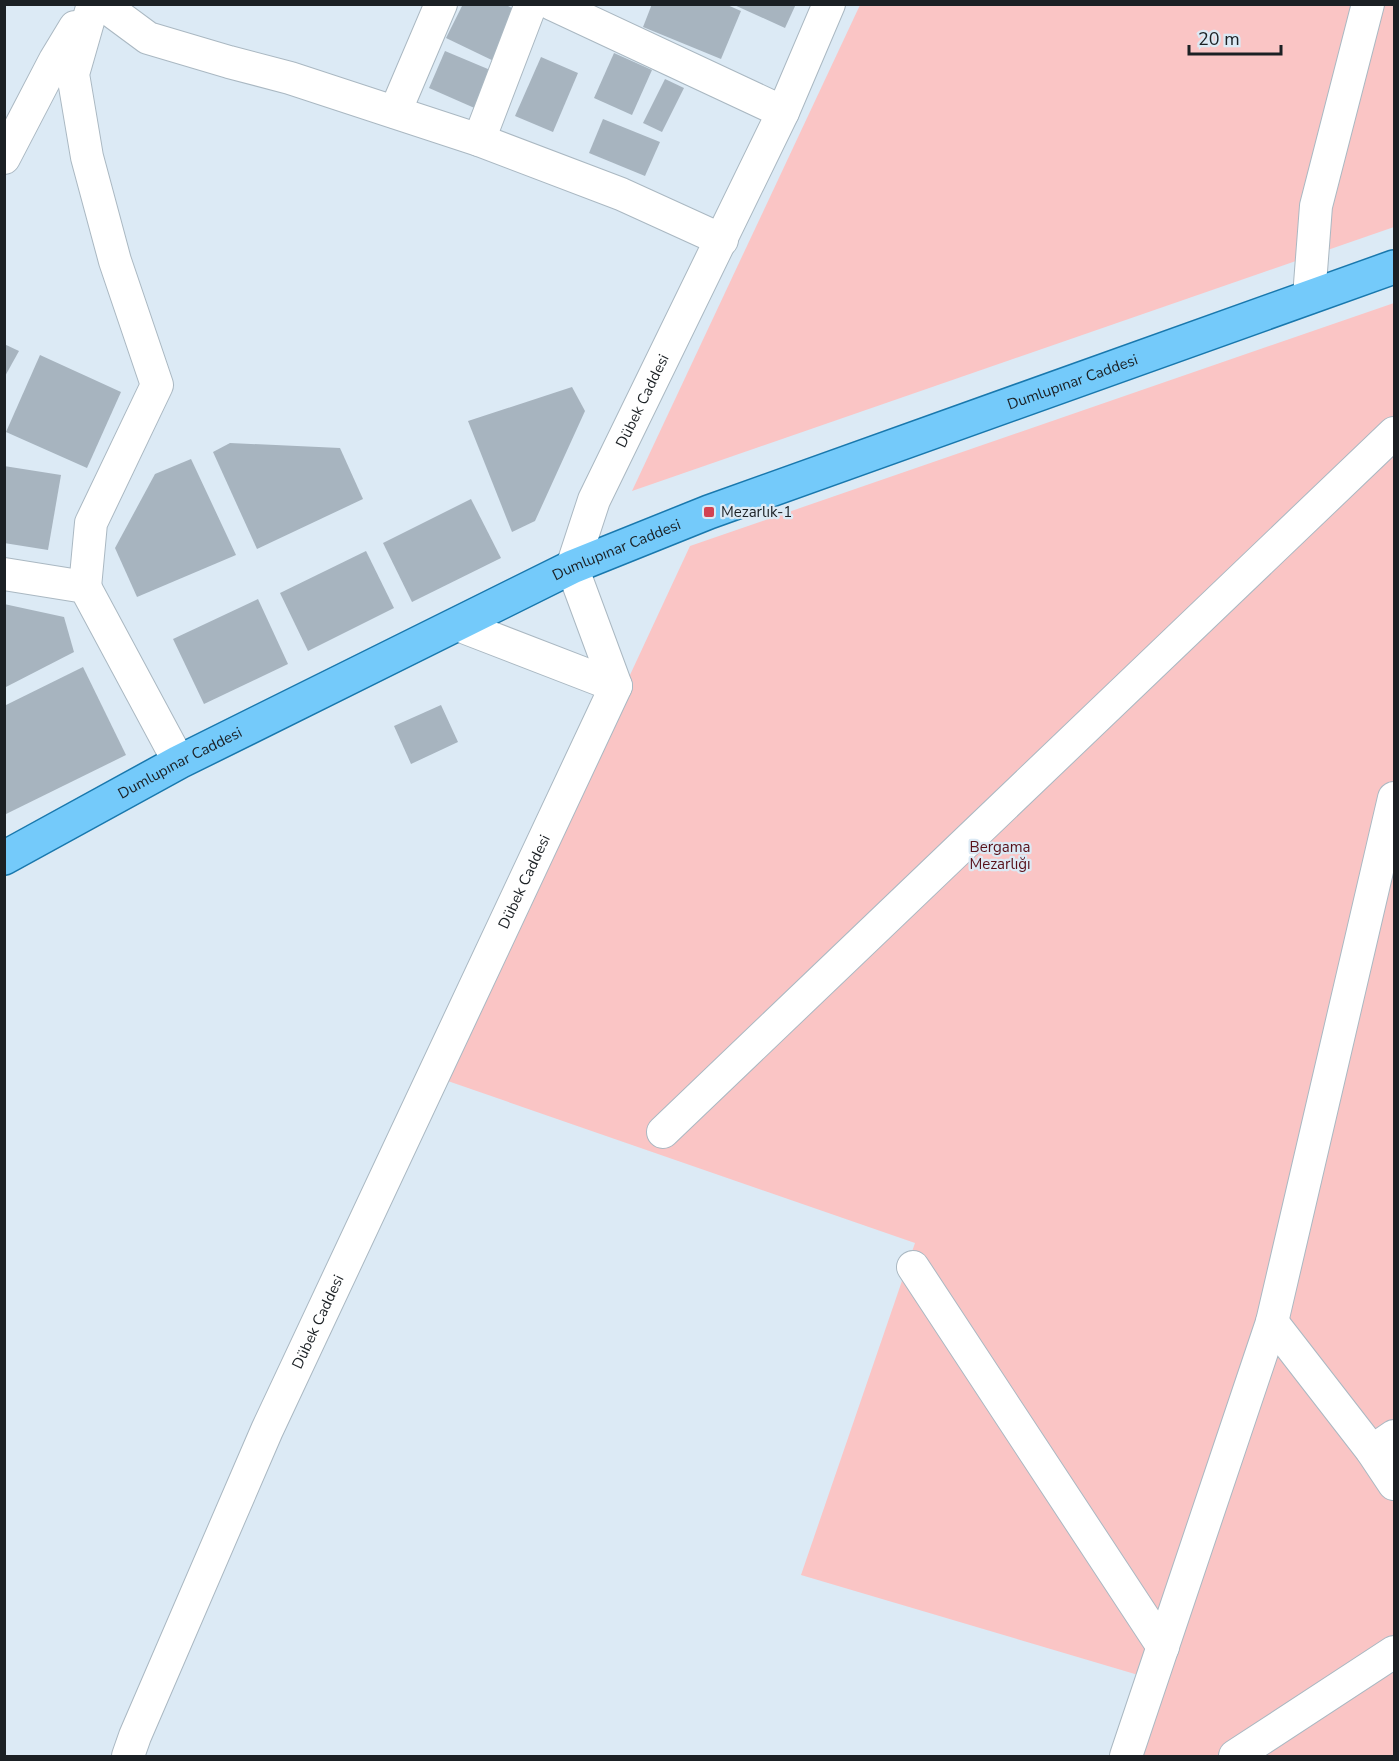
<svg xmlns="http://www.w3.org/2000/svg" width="1399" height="1761" font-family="'Nunito Sans',sans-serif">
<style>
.green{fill:#fac5c5}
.building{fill:#a7b4bf}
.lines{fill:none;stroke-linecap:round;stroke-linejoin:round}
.minor-casing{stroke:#aab8c2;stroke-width:34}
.major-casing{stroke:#1978ad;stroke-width:36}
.minor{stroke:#fff;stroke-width:32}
.major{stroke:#74cafa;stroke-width:33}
.poi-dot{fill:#d24252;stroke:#dceaf5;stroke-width:2}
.labels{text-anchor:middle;stroke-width:4.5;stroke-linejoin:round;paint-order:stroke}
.street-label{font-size:15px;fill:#1b2024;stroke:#dceaf5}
.poi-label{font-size:15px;fill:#1b2024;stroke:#dceaf5;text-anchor:start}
.park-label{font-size:15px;fill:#58111a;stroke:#dceaf5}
</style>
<rect width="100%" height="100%" fill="#dceaf5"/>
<!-- green -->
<g class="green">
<path d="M860 5H1394V227L632 491Z"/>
<path d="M1394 303V1756H1140L1145 1677 801 1575 915 1243 442 1079 690 546Z"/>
</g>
<!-- building -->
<g class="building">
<path d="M463 4H504L524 14 500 64 446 38Z"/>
<path d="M652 4H725L741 11 721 59 643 27Z"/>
<path d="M732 4H796L785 28Z"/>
<path d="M445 51 495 72 479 110 429 88Z"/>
<path d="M614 53 652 70 632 115 594 98Z"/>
<path d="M541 57 578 73 553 132 515 116Z"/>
<path d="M665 79 684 88 662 132 643 123Z"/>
<path d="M603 119 660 142 645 176 589 153Z"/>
<path d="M4 344 19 351 4 378Z"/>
<path d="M40 355 121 392 87 468 6 432Z"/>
<path d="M572 387 585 411 535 521 512 532 468 421Z"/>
<path d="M230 443 340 448 363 499 257 549 213 452Z"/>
<path d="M191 459 236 555 137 597 115 548 155 474Z"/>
<path d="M4 466 61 475 48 550 4 543Z"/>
<path d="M471 499 501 558 412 602 383 543Z"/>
<path d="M366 551 394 608 308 651 280 593Z"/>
<path d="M258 599 288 664 204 704 173 639Z"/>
<path d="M4 604 64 617 74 652 4 688Z"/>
<path d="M83 667 126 755 4 815V706Z"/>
<path d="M441 705 458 742 411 764 394 726Z"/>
</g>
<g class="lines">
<!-- minor casing -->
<g class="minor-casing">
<g id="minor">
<path d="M102 4 148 38 229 62 290 78 479 140 621 194 722 240"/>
<path d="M552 4 783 112"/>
<path d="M395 112 441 4"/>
<path d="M479 140 531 4"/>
<path d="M4 158 55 60 75 27"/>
<path d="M1309 297 1316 206 1368 4"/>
<path d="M4 574 85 587 179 762"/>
<path d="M85 587 91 523 157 385 115 261 87 157 73 74 93 4"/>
<path d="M458 625 616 686"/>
<path d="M663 1132 1394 433"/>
<path d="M913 1267 1163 1647"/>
<path d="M1272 1322 1372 1451 1394 1484"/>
<path d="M1372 1451 1394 1436"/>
<path id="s1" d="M128 1756 135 1736 267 1430 616 686 572 567 594 500 783 112 829 4"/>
<path d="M1126 1756 1272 1322 1394 798"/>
<path d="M1235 1756 1394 1652"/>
</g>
</g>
<!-- major casing -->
<g class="major-casing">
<g id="major">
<path id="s2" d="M4 858 179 762 572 567 709 512 1394 267"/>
</g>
</g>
<!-- minor -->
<use href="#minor" class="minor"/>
<!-- major -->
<use href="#major" class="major"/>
</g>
<!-- markers -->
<rect class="poi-dot" x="703" y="506" width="12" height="12" rx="3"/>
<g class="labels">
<!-- street labels -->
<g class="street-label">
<text dy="5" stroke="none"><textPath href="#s2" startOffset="1172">Dumlupınar Caddesi</textPath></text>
<text dy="5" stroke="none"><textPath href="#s1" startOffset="1484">Dübek Caddesi</textPath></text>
<text dy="5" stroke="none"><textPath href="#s2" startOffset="686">Dumlupınar Caddesi</textPath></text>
<text dy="5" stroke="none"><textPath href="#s2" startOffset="200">Dumlupınar Caddesi</textPath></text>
<text dy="5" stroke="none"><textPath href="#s1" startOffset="960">Dübek Caddesi</textPath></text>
<text dy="5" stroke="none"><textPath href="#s1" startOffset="474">Dübek Caddesi</textPath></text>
</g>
<!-- poi labels -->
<g class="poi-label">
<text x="721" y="517">Mezarlık-1</text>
</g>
<!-- park labels -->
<g class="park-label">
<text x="1000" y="852">Bergama<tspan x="1000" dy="17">Mezarlığı</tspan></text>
</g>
</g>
<!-- border -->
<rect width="1399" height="1761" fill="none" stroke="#1b2024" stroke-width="12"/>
<!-- scale -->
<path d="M1189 45v9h92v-9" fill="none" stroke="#1b2024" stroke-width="3"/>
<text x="1198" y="45" font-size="18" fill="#1b2024" stroke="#dceaf5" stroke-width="4.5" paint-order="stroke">20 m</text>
</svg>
